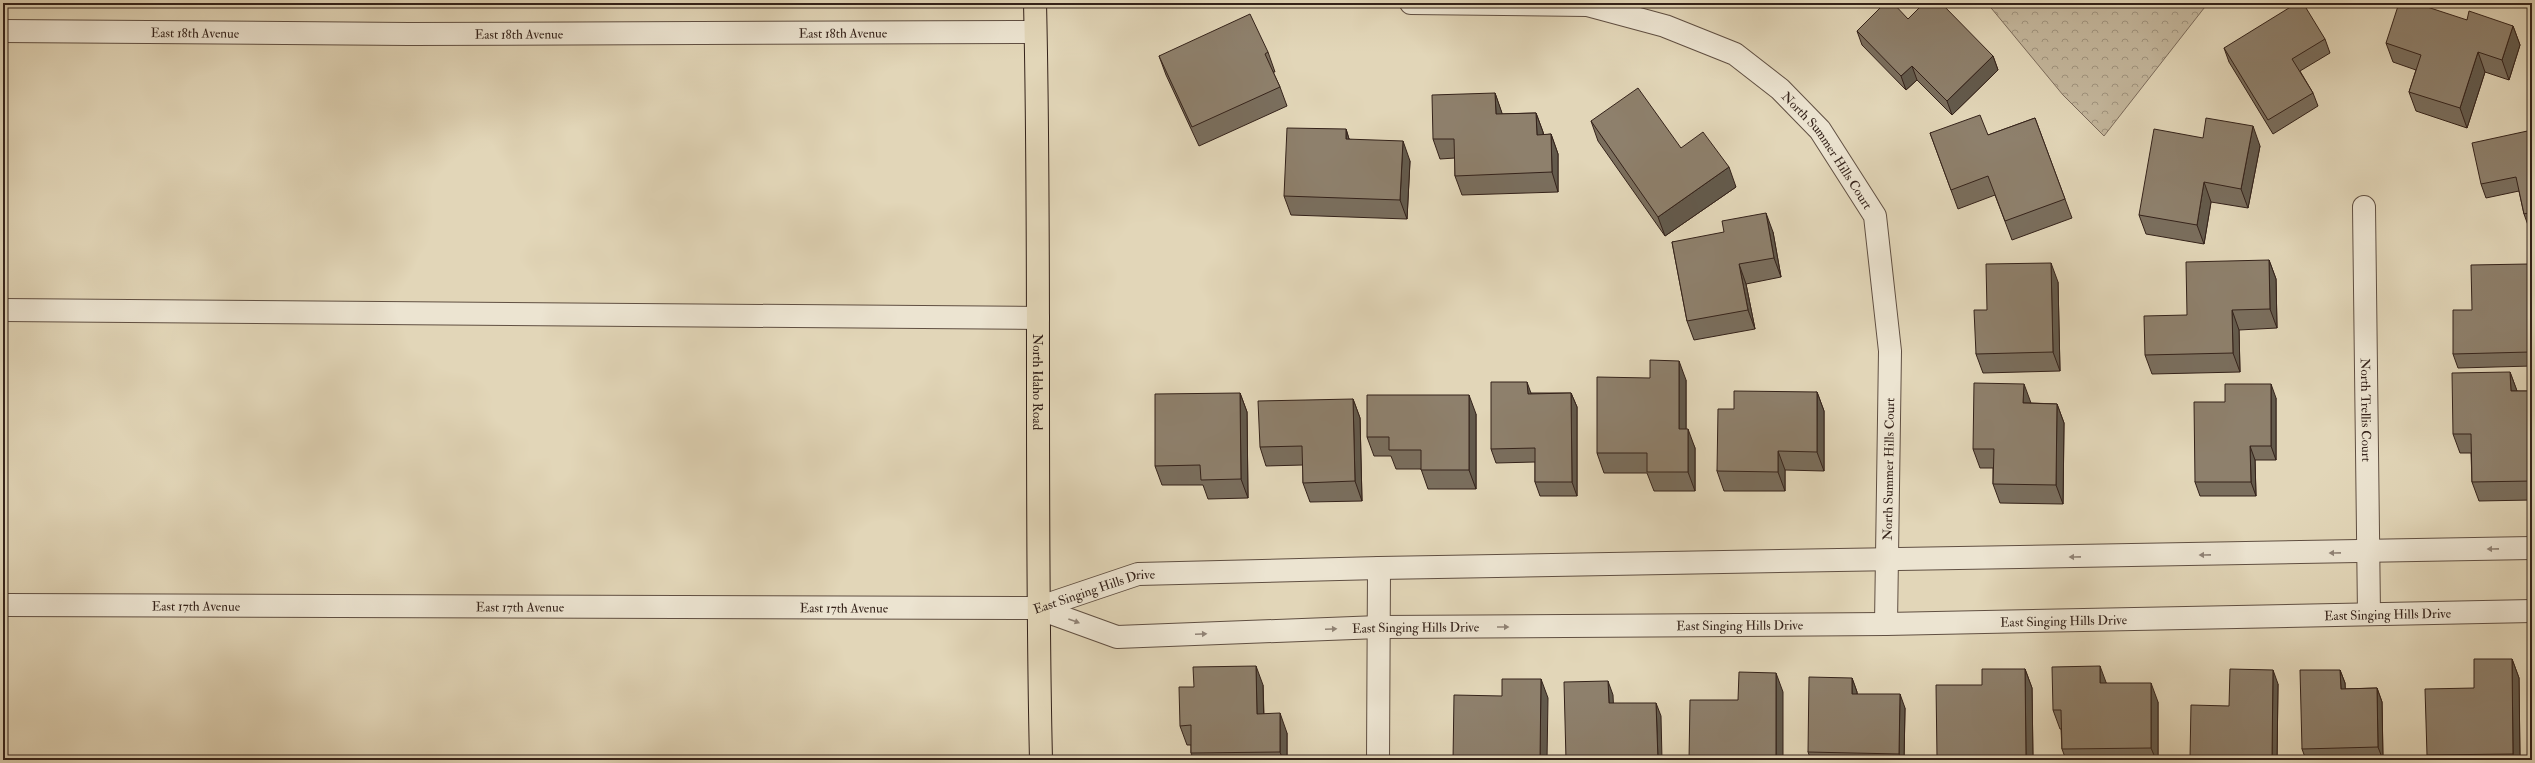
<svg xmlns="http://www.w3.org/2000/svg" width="2535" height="763" font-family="'IM FELL Double Pica',serif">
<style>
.park{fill:url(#park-crowns);stroke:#7c6c5c}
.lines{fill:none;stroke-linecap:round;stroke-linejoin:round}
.minor-casing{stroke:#604f42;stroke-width:24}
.major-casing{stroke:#34221a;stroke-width:24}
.minor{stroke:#ece4d1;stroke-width:22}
.major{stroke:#e2d6b8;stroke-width:22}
.wall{fill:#7a6e5d;stroke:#34221a}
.shaded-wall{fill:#635a4c;stroke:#34221a}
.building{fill:#8e806c;stroke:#34221a}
.oneway{fill:#908376}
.labels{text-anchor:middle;stroke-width:3.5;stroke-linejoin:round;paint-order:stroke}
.street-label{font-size:13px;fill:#34221a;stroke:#ece4d1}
</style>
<defs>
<pattern id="park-crowns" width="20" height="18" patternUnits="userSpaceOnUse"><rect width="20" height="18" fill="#c4b79d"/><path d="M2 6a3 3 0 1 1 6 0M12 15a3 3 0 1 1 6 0" fill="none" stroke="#a0947f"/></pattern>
</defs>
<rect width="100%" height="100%" fill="#e2d6b8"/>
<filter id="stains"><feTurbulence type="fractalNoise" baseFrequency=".005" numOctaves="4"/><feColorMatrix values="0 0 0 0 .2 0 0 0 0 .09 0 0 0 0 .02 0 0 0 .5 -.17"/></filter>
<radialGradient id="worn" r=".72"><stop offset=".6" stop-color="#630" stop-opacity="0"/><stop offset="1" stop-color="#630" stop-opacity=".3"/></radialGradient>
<!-- park -->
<path class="park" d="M1987 3H2208L2104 136 2063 95Z"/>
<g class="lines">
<!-- minor casing -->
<g class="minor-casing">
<g id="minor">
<path id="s1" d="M1411 3 1587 5 1665 26 1735 54 1780 89 1820 130 1875 216 1890 351 1886 624"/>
<path id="s2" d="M3 31 409 34 1035 32"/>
<path id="s3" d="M2364 207 2369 614"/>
<path d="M3 310 1038 318"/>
<path id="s4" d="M3 605 1037 608 1138 574 1379 568 2532 548"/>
<path id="s5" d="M1037 608 1117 637 1379 627 1886 624 2532 611"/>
<path d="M1378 760 1379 568"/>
</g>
</g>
<!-- major casing -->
<g class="major-casing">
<g id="major">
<path id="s6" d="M1035 3C1041 255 1035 508 1041 760"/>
</g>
</g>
<!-- minor -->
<use href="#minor" class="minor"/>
<!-- major -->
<use href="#major" class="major"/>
</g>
<!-- wall -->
<g class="wall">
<path d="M1908 19 1993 56 1998 70 1952 115 1917 80 1906 90 1862 45 1857 31Z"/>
<path d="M2467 20 2513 26 2520 45 2509 80 2485 72 2467 128 2416 111 2409 92 2416 70 2393 62 2386 43Z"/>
<path d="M2325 39 2330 53 2300 71 2313 93 2318 106 2273 134 2229 62 2224 48Z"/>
<path d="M1268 52 1275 72H1273L1280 87 1287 106 1199 146 1166 75 1159 56Z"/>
<path d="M1495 93 1502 114 1536 113 1543 132 1544 135 1551 134 1558 154V192L1462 195 1455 176V158L1440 159 1433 139Z"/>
<path d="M2035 118 2072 218 2012 240 1995 195 1958 209 1930 133 1988 135Z"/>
<path d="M1591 121 1681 148 1736 187 1665 236 1598 141Z"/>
<path d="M1346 129 1349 139 1410 161 1407 219 1291 215 1284 196Z"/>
<path d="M2532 130V227L2529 228 2524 214 2519 191 2486 198 2481 184Z"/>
<path d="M2203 138 2260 146 2248 208 2211 202 2204 244 2146 234 2139 215Z"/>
<path d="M1773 232 1781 277 1746 284 1755 329 1694 340 1687 321 1672 242Z"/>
<path d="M2269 260 2276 279 2277 328 2239 330 2240 372 2152 374 2145 355 2187 315Z"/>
<path d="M2529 264 2532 273V366L2458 368 2453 354 2472 310Z"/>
<path d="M2058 282 2060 371 1983 373 1976 354 1987 310Z"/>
<path d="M2510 372 2517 391H2532V500L2479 501 2472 482 2471 453H2460L2453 434Z"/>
<path d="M1686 380V429L1695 448V491H1654L1647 473H1604L1597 453Z"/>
<path d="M1817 392 1824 411V471L1785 470V491H1724L1717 471 1734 409Z"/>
<path d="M1240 393 1247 412 1248 498 1208 499 1203 485H1162L1155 466Z"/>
<path d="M1531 393H1571L1577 407V496H1540L1535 482V462L1496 463 1491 449Z"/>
<path d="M2276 398V460H2255L2256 496H2200L2195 482 2225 402Z"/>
<path d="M1353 399 1360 418 1362 501 1310 502 1303 483V465L1266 466 1260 447Z"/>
<path d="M2031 403 2057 404 2064 423 2063 504 2000 503 1993 484V468H1980L1973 449Z"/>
<path d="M1476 414V489H1428L1421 469H1396L1391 456H1374L1367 437Z"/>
<path d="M2512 659 2519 678 2520 760H2428L2427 755 2474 688Z"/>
<path d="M2025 669 2032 688 2033 760H1939L1937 757 1982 685Z"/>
<path d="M2340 670 2345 683V689L2377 688 2382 702 2383 760H2306L2302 749Z"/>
<path d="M1852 678 1857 692V694L1905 708 1904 760H1811L1808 752Z"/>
<path d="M2106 683 2158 702V760H2066L2062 749 2061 729H2060L2053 710Z"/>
<path d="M2278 684 2277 760H2191L2190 758 2229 706Z"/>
<path d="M1263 685 1264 714 1287 733V760H1194L1191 753V745H1187L1180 726Z"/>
</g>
<!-- shaded-wall -->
<g class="shaded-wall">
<path d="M2513 26 2520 45 2509 80 2502 60Z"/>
<path d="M2478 52 2485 72 2467 128 2460 108Z"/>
<path d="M1993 56 1998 70 1952 115 1947 101Z"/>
<path d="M1912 66 1917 80 1906 90 1901 76Z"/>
<path d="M1495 93 1502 113 1503 133 1496 114Z"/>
<path d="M1536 113 1543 132 1544 154 1537 135Z"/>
<path d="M2253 126 2260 146 2248 208 2241 189Z"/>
<path d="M1346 129 1352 149 1346 139Z"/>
<path d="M1551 134 1558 154V192L1552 172Z"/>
<path d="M1403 141 1410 161 1407 219 1400 200Z"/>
<path d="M1729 167 1736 187 1665 236 1658 217Z"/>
<path d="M2204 182 2211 202 2204 244 2197 225Z"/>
<path d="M1766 213 1773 232 1781 277 1774 258Z"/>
<path d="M2269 260 2276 279 2277 328 2270 309Z"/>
<path d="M2051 263 2058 282 2060 371 2053 352Z"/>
<path d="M1739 264 1746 284 1755 329 1748 310Z"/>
<path d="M2529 264 2532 273V358L2530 352Z"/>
<path d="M2232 310 2239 330 2240 372 2233 353Z"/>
<path d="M1679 361 1686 380V448L1679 429Z"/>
<path d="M2510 372 2517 391H2511Z"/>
<path d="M1527 382 1532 396 1528 394Z"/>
<path d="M2024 384 2031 403H2023Z"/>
<path d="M2271 384 2276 398V460L2271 446Z"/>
<path d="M1817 392 1824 411V471L1817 452Z"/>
<path d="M1240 393 1247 412 1248 498 1241 479Z"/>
<path d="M1571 393 1577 407V496L1572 482Z"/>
<path d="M1469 395 1476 414V489L1469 470Z"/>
<path d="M1353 399 1360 418 1362 501 1355 481Z"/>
<path d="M2057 404 2064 423 2063 504 2056 485Z"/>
<path d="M1688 429 1695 448V491L1688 472Z"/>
<path d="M2250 446 2255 460 2256 496 2251 482Z"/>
<path d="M1778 451 1785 470V491L1778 472Z"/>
<path d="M2512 659 2519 678 2520 760H2515L2513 754Z"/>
<path d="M1256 666 1263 685 1264 733 1257 714Z"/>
<path d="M2100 666 2107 685 2100 683Z"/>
<path d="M2025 669 2032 688 2033 760H2028L2026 756Z"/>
<path d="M2273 670 2278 684 2277 760H2272Z"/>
<path d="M2340 670 2345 683 2346 703 2341 689Z"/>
<path d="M1776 673 1783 692V760H1776Z"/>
<path d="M1852 678 1857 692V708L1852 694Z"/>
<path d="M1541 679 1548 698 1547 760H1540Z"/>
<path d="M1608 681 1613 695 1614 717 1609 703Z"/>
<path d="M2151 683 2158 702V760H2156L2151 748Z"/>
<path d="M2377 688 2382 702 2383 760 2378 747Z"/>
<path d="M1900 694 1905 708 1904 760H1902L1899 754Z"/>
<path d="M1656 703 1661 716 1662 760H1658Z"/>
<path d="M1280 713 1287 733V760H1283L1280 752Z"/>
</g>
<!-- building -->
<g class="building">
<path d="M1885 3H1893L1908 19 1924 3H1941L1993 56 1947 101 1912 66 1901 76 1857 31Z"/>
<path d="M2297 3H2303L2325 39 2292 59 2313 93 2268 120 2224 48Z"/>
<path d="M2399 3H2415L2467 20 2469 11 2513 26 2502 60 2478 52 2460 108 2409 92 2421 55 2386 43Z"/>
<path d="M1250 14 1268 52 1265 54 1280 87 1192 127 1159 56Z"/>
<path d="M1638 88 1681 148 1703 132 1729 167 1658 217 1591 121Z"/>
<path d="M1495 93 1496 114 1536 113 1537 135 1551 134 1552 172 1455 176 1454 139H1433L1432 95Z"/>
<path d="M1980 115 1988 135 2035 118 2065 199 2005 221 1988 176 1951 190 1930 133Z"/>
<path d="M2206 118 2253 126 2241 189 2204 182 2197 225 2139 215 2154 129 2203 138Z"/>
<path d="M1287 128 1346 129V139L1403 141 1400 200 1284 196Z"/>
<path d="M2532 130V212L2524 214 2516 177 2481 184 2472 143Z"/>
<path d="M1766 213 1774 258 1739 264 1748 310 1687 321 1672 242 1724 232 1722 221Z"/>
<path d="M2269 260 2270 309 2232 310 2233 353 2145 355 2144 316 2187 315 2186 262Z"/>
<path d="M2051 263 2053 352 1976 354 1974 310H1987L1986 264Z"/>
<path d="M2529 264 2530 352 2453 354V310H2472L2471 265Z"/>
<path d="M1650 360 1679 361V429H1688V472H1647V453H1597V377L1650 378Z"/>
<path d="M2510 372 2511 391H2532V481L2472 482 2471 434H2453L2452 373Z"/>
<path d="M1491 382H1527L1528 394 1571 393 1572 482H1535V448L1491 449Z"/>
<path d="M1974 383 2024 384 2023 403 2057 404 2056 485 1993 484 1994 449H1973Z"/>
<path d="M2225 384H2271V446H2250L2251 482H2195L2194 402H2225Z"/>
<path d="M1734 391 1817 392V452L1778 451V472L1717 471 1718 409H1734Z"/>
<path d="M1240 393 1241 479 1201 480 1200 465 1155 466V394Z"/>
<path d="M1367 395H1469V470H1421V450H1389V437H1367Z"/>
<path d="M1353 399 1355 481 1303 483 1302 446 1260 447 1258 401Z"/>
<path d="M2474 659H2512L2513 754 2427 755 2425 689 2474 688Z"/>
<path d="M1256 666 1257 714 1280 713V752L1191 753V725L1180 726 1179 687H1194L1193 667Z"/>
<path d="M2100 666V683H2151V748L2062 749 2061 710H2053L2052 667Z"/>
<path d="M1982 669H2025L2026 756 1937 757 1936 685H1982Z"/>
<path d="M2230 669 2273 670 2272 760 2190 758 2191 705 2229 706Z"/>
<path d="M2300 670H2340L2341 689 2377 688 2378 747 2302 749Z"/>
<path d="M1739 672 1776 673V760H1689L1690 700H1738Z"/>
<path d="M1809 677 1852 678V694H1900L1899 754 1808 752Z"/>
<path d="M1502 679H1541L1540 760H1453L1454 695 1502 696Z"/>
<path d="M1608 681 1609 703H1656L1658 760H1566L1564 682Z"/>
</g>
<!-- one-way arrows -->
<defs><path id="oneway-solid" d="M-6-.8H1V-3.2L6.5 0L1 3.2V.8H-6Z"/></defs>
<g class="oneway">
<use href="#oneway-solid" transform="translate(2493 549) rotate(179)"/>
<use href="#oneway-solid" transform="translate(2335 553) rotate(179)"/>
<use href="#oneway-solid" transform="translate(2205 555) rotate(179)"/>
<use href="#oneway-solid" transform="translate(2075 557) rotate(179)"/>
<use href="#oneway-solid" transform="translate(1074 621) rotate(20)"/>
<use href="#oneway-solid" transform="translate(1503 627)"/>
<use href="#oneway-solid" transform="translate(1331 629) rotate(-2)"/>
<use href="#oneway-solid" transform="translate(1201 634) rotate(-2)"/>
</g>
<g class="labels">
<!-- street labels -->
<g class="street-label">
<text dy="5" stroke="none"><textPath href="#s2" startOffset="192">East 18th Avenue</textPath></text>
<text dy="5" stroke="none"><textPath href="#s2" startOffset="516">East 18th Avenue</textPath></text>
<text dy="5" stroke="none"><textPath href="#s2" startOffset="840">East 18th Avenue</textPath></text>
<text dy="5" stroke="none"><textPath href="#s1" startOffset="467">North Summer Hills Court</textPath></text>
<text dy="5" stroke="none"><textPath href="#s6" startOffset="379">North Idaho Road</textPath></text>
<text dy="5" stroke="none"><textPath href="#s3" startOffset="203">North Trellis Court</textPath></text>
<text transform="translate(1888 469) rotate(-89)" y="5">North Summer Hills Court</text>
<text dy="5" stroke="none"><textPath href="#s4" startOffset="1094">East Singing Hills Drive</textPath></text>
<text dy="5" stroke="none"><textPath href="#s4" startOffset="193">East 17th Avenue</textPath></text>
<text dy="5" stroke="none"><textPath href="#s4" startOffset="517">East 17th Avenue</textPath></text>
<text dy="5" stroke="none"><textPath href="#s4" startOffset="841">East 17th Avenue</textPath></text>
<text dy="5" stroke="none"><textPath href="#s5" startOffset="1356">East Singing Hills Drive</textPath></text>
<text dy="5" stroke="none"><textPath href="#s5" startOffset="1032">East Singing Hills Drive</textPath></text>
<text dy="5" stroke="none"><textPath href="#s5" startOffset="708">East Singing Hills Drive</textPath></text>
<text dy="5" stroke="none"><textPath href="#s5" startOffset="384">East Singing Hills Drive</textPath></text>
</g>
</g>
<!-- margin -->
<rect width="2535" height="763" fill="none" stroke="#e2d6b8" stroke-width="16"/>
<rect x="4" y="4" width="2527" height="755" fill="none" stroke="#34221a" stroke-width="2"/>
<rect x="8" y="8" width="2519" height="747" fill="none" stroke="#34221a"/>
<rect width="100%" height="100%" filter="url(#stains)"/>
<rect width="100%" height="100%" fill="url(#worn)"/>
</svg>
